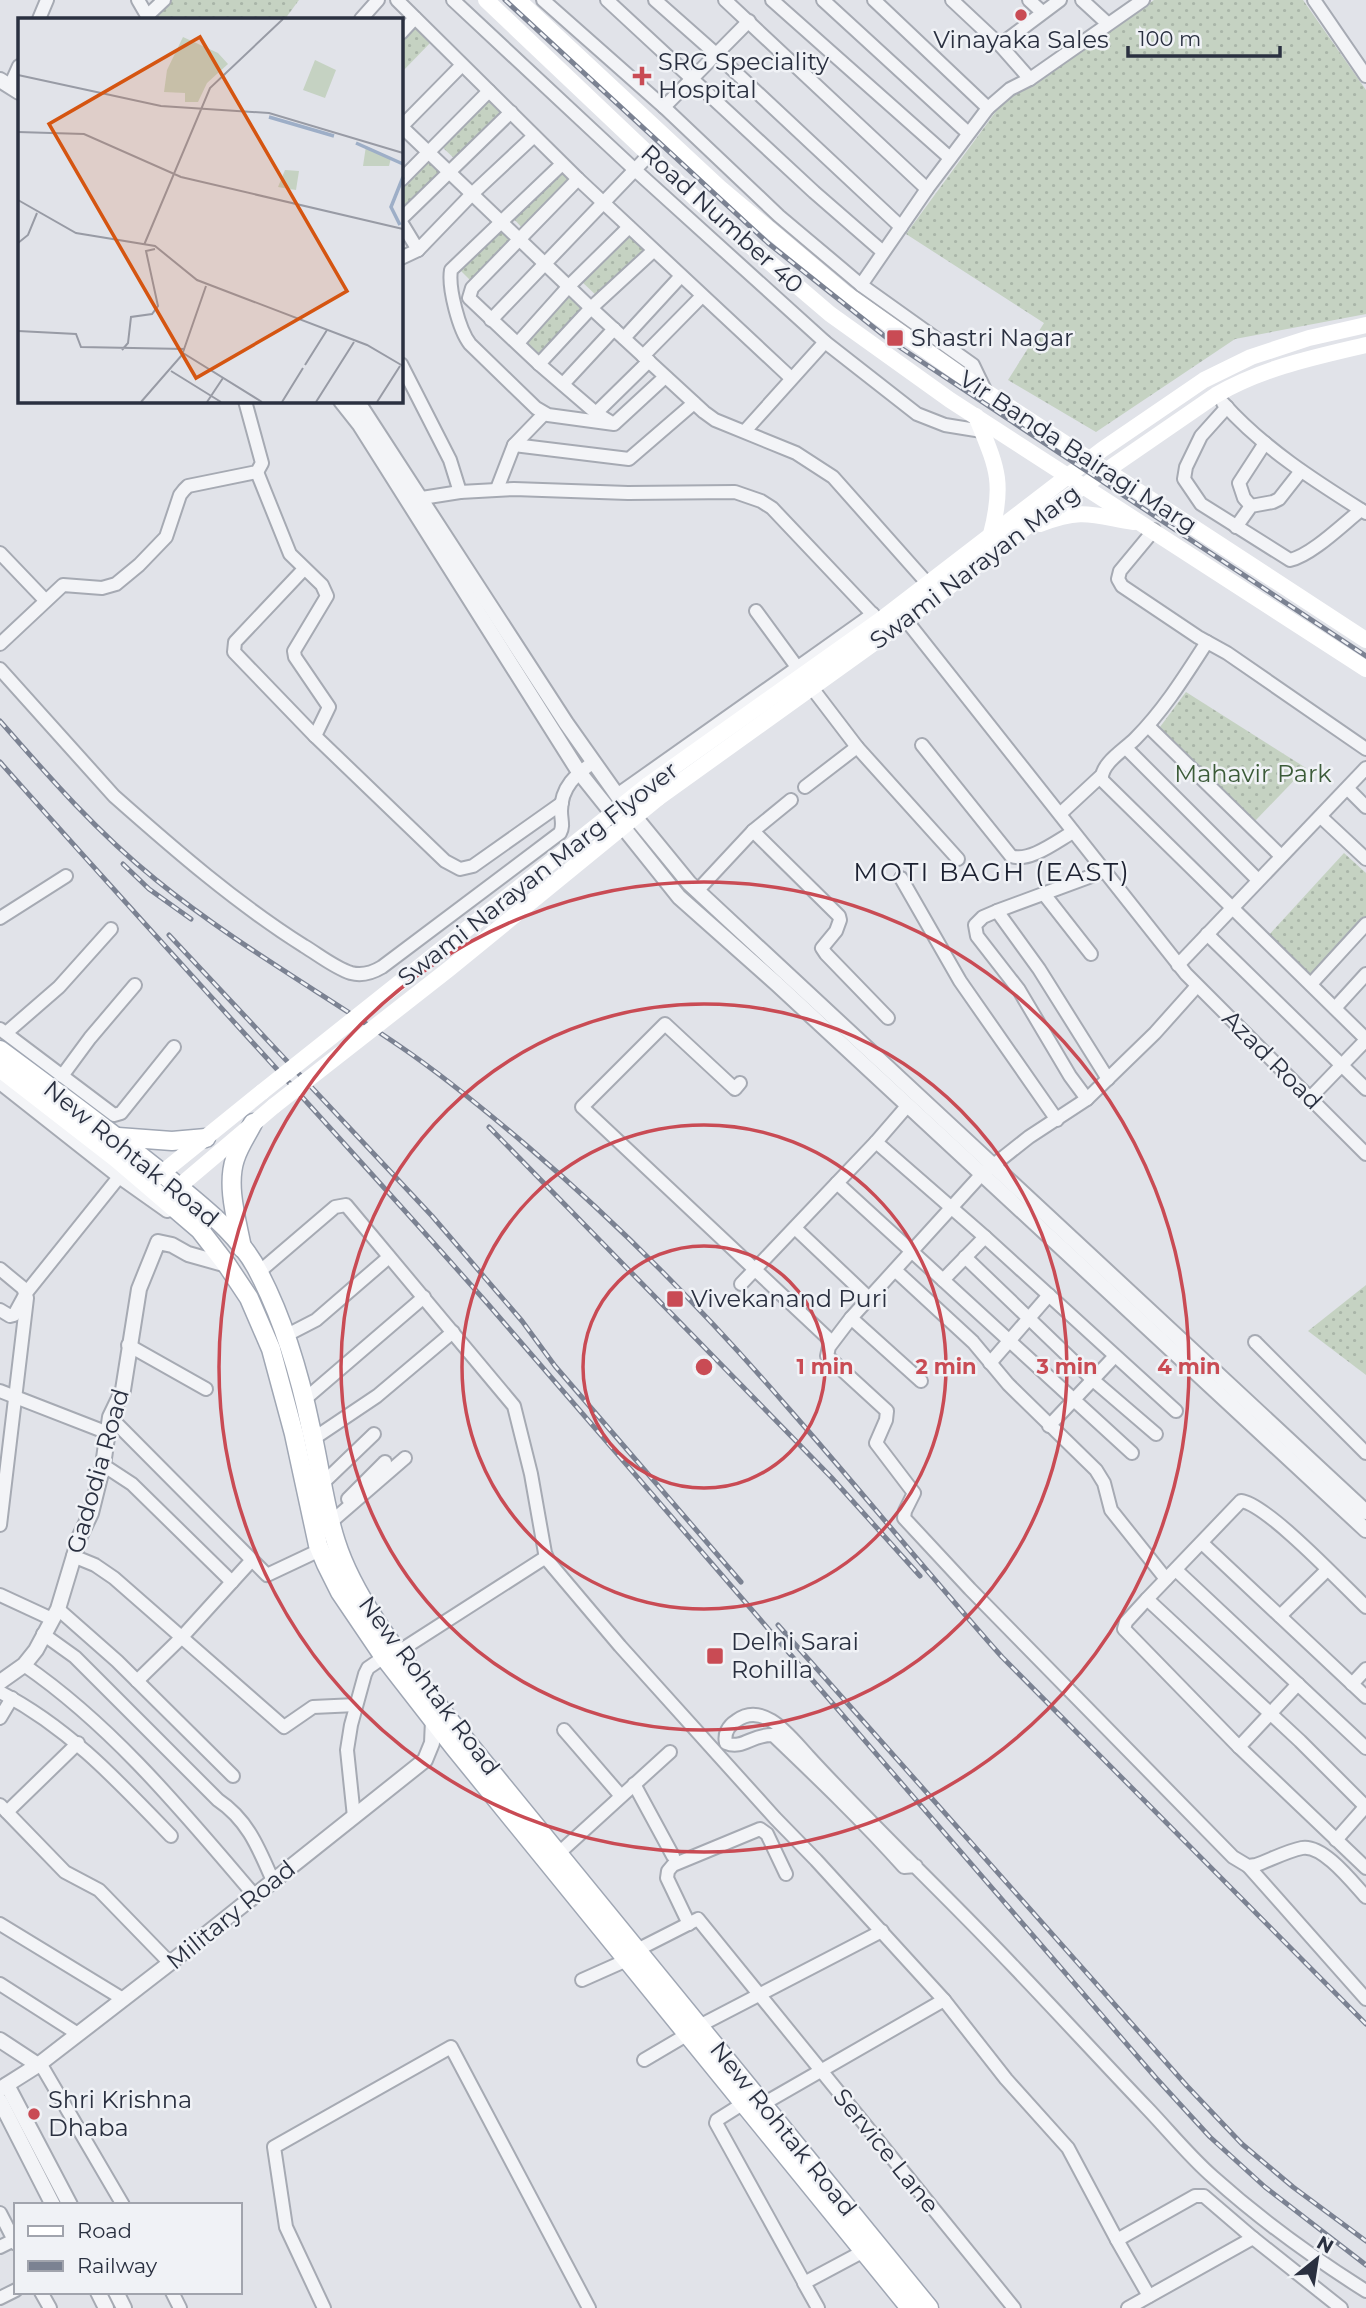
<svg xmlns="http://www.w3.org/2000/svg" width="1366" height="2308" font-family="Montserrat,sans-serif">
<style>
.grass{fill:url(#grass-dots)}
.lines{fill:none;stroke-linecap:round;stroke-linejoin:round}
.minor-casing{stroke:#a6aab3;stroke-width:16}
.tertiary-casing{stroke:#a6aab3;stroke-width:18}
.primary-casing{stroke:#a0a7b4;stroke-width:21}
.minor{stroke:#f3f4f7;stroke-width:12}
.tertiary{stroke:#f3f4f7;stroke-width:14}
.secondary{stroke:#fff;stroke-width:16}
.primary{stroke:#fff;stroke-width:18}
.rail-casing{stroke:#7b8292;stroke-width:5}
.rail{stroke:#f0f2f6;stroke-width:2.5;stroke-dasharray:8;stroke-linecap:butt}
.secondary-bridge{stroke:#fff;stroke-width:16}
.ring{fill:none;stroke:#c94b54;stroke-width:3.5}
.poi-dot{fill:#c94b54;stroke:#f0f2f6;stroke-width:2.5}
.labels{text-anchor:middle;stroke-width:5;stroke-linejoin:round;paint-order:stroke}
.poi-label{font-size:24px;fill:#2a3040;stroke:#f0f2f6;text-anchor:start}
.street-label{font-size:24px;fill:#2a3040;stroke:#f0f2f6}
.park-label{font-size:24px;fill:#3b5b38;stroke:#f0f2f6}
.neighbourhood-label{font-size:26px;letter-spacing:2px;fill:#1c2131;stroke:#f0f2f6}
.inset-river{fill:none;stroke:#9daec7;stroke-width:3.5}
.inset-road{fill:none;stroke:#989ba5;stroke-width:2}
.view{fill:#d55511;fill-opacity:0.15;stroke:#d55511;stroke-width:3.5}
.inset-edge{fill:none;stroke:#2a3040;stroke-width:3.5}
.centre{fill:#c94b54;stroke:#f0f2f6;stroke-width:3.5}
.ring-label{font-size:21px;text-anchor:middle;font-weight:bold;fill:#c94b54;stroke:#f0f2f6;stroke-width:5;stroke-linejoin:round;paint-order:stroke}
</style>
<defs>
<pattern id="grass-dots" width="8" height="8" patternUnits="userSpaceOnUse" patternTransform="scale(1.75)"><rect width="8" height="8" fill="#c5d2c2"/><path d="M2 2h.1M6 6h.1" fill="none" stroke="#a9b5a8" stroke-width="1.8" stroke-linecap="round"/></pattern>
</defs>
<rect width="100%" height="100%" fill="#e1e3e9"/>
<!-- grass -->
<g class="grass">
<path d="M172 0H299L285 19H158L156 16Z"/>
<path d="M1154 0H1303L1366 90V314L1235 339 1096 432 1008 380 1044 323 906 234 1008 95 1036 82Z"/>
<path d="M415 25 431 42 401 73V40Z"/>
<path d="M488 96 504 112 457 161 440 145Z"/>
<path d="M428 155 445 171 401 211V183Z"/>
<path d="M560 169 572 181 525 231 511 216Z"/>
<path d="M500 225 515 240 473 283 458 268Z"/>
<path d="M629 232 645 248 598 297 581 281Z"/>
<path d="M571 292 587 308 540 357 523 341Z"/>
<path d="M1186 692 1306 768 1255 821 1157 731Z"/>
<path d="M1344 853 1366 873V922L1314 980 1268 936Z"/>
<path d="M1366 1285V1375L1308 1331Z"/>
</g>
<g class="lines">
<!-- minor casing -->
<g class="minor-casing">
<g id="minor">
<path d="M138 0 149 19"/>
<path d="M397 0 578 179 791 378"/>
<path d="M453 0 634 169 825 342 917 414 945 425 982 431"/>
<path d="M543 0 664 107 779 216 861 285 973 365 986 392"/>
<path d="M607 0 814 192 883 252"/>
<path d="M655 0 716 54 901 227"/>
<path d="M725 0 927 189"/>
<path d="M772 0 950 158"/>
<path d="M823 0 968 133"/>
<path d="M874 0 988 108"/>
<path d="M952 0 1000 45 1030 79"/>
<path d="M1029 0 1042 12"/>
<path d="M1082 0 1107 23"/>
<path d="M1314 0 1366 76"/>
<path d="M147 16 164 0"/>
<path d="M39 19 47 0"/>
<path d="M361 19 378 0"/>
<path d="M401 33 415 18"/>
<path d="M1000 45 1060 0"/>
<path d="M10 86 19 66"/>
<path d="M664 107 749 21"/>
<path d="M401 126 591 308 704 412 715 420 796 453 833 477 928 584"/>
<path d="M401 127 462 65"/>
<path d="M562 164 451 270C448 288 459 330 470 344L536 408 548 415 614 424 665 377"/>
<path d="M578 179 472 288 469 298 539 364 596 413 612 423"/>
<path d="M401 180 489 91"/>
<path d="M401 219 511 112"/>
<path d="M401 222 418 250 472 194 534 136"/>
<path d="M401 258 418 250"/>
<path d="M861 285 927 189 988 108 1010 89 1030 79 1143 0"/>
<path d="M491 320 649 155"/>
<path d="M624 338 681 276"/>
<path d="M518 343 569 286 629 227"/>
<path d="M643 356 702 296"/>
<path d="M401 364 450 460 460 492"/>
<path d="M539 364 591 308 653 251"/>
<path d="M563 384 614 329"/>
<path d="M1223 403C1263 448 1315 481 1366 513"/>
<path d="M1227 407 1201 436 1186 467 1184 479 1201 504 1290 560C1312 555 1343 524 1361 510"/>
<path d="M596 413 649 361"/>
<path d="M745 431 825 342"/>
<path d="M514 445 629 459 694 403"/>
<path d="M257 472 290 554 322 585 327 596 294 651 295 657 329 707 315 736"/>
<path d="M497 489 514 445 544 414"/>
<path d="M422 498 460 492 514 489 628 493 735 492 761 501 772 508 879 621"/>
<path d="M1251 506 1244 498 1239 483 1265 443"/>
<path d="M1236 527 1251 506 1273 502 1279 499 1301 471"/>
<path d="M1154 530 1120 571 1118 579 1122 586 1198 637 1227 653 1366 749"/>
<path d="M0 553 45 600"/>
<path d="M304 569 235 642 234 652 315 736 445 861 460 869 473 866 562 803"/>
<path d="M756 611 797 667"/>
<path d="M906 620 1186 974 1366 1154"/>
<path d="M1207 642C1185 676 1164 710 1135 739 1124 750 1100 764 1102 780L1366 1039"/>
<path d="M0 644 63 585 102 588 116 584 139 565 166 537 180 495 184 490 188 486 257 472 262 463 245 401"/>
<path d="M0 669 114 796C175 850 236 903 304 946 319 955 335 968 351 973 362 976 372 973 382 967L560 833C564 826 561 820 561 811 561 787 576 774 594 762"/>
<path d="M812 688 857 747 958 859"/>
<path d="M1148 726 1281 856"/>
<path d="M922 745 1011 856C1029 863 1057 841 1073 832"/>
<path d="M1126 748 1258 880"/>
<path d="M805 787 857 747"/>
<path d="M1348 789 1366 807"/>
<path d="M617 795 873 614"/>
<path d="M1060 814 1101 776"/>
<path d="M1321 817 1366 859"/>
<path d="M753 831 839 916 840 920 836 931 822 948 826 954 888 1018"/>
<path d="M901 878 960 981 1057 1120"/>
<path d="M697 891 753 831 791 800"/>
<path d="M1044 894 1091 954"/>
<path d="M997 911 1039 969 1108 1079"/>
<path d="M0 918 66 876"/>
<path d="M1207 934 1366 1089"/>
<path d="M1178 965 1366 768"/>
<path d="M1311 984 1366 924"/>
<path d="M1197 986 1155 1033 1087 1099 1029 1137 981 1175 851 1318 829 1347 827 1356 887 1411 886 1420 876 1443 914 1493 905 1511 904 1518 970 1589 1233 1857 1248 1866 1256 1865C1270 1860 1287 1851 1302 1848 1323 1844 1353 1883 1366 1897"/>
<path d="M1335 1008 1366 974"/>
<path d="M0 1029 114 1115 121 1113 174 1047"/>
<path d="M6 1033 59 987 111 929"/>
<path d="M62 1076 90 1038 135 985"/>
<path d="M0 1083 119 1177 26 1293 14 1315 10 1316 0 1310"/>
<path d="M740 1083 735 1089 665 1024 582 1107 832 1342"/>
<path d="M1310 1098 1366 1040"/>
<path d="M1087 1099 1070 1076 1019 990 977 936 975 925 983 917 997 911 1105 871"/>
<path d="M908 1105 876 1142 985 1237 1176 1411"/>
<path d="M119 1177 167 1211"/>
<path d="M837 1183 943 1280"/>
<path d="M795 1228 870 1299"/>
<path d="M985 1237 943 1280 1132 1453"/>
<path d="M965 1257 1093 1380 1156 1434"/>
<path d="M0 1269 23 1288 27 1298 0 1525"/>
<path d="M895 1270 973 1342 1008 1384 1096 1470 1104 1483 1111 1510 1166 1579"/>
<path d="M259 1272 335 1207 346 1205 514 1406 531 1474 545 1553 549 1562 620 1646 775 1818 816 1860 944 2000 1006 2079 1068 2148 1117 2240 1195 2196H1204L1253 2238 1341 2308"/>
<path d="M741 1284 876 1142"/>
<path d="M851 1318 921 1381"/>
<path d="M285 1336 316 1320 389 1257"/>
<path d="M1255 1342 1366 1453"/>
<path d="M128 1345 206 1389"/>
<path d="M990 1363 1049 1295"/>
<path d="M0 1391 108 1433"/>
<path d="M304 1400 424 1297"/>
<path d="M110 1417 267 1575 320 1550"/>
<path d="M1049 1426 1115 1356"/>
<path d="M313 1439 377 1396 453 1332"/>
<path d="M103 1465 132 1484 232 1582"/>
<path d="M323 1483 374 1434"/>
<path d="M348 1499 385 1462"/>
<path d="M331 1522 405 1458"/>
<path d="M1202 1543 1366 1697"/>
<path d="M73 1556 95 1565 114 1578 284 1727 313 1707 356 1705"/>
<path d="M1176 1570 1366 1748"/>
<path d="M0 1595 52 1619"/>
<path d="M1147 1599 1300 1741 1366 1807"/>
<path d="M1366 1607C1343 1585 1267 1504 1241 1501L1147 1599 1126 1622 1124 1629 1239 1747 1366 1868"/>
<path d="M58 1609 117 1661 233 1776"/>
<path d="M1280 1616 1327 1570"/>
<path d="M43 1634 75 1657 218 1800C248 1820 259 1849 273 1881"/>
<path d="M398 1652 546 1557"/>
<path d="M24 1665C114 1727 184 1813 255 1896"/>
<path d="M137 1681 182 1637 251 1561"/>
<path d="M1352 1684 1366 1669"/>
<path d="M0 1692C68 1727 118 1781 171 1836"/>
<path d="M0 1718 12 1698"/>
<path d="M564 1730 621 1796"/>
<path d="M1239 1747 1298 1684"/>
<path d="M634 1784 673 1856"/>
<path d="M0 1805 65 1872 99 1890 170 1963"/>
<path d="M7 1812 78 1743"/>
<path d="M354 1817 347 1750 351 1725 365 1674 368 1668 384 1657"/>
<path d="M1336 1840 1366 1806"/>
<path d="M559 1853 670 1752"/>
<path d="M916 1866 904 1867C863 1821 818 1778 773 1735 752 1734 743 1750 726 1743 724 1734 728 1726 736 1721 764 1700 791 1738 808 1756 875 1829 948 1897 1016 1969 1060 2015 1103 2062 1147 2108 1169 2131 1189 2156 1213 2177 1261 2220 1312 2257 1366 2291"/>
<path d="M1248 1866 1366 1999"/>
<path d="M0 1924 123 1999"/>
<path d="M689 1924 667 1878 668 1871 673 1865 760 1829 767 1834 786 1874"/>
<path d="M637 1950 698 1919 1014 2308"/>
<path d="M582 1980 627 1960"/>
<path d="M0 1984 78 2034"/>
<path d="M699 2026 882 1931"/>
<path d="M644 2060 688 2034"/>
<path d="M40 2063 123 2205"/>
<path d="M744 2103 717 2120 716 2123 805 2284"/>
<path d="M763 2104 944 2000"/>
<path d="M0 2213 16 2244"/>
<path d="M1117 2240 1149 2296"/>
<path d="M0 2247 14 2240"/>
<path d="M41 2292 50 2308"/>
<path d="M172 2292 180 2308"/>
<path d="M0 2298 16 2290"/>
<path d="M324 2308 286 2227 274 2147 451 2047 589 2308"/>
<path d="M818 2308 804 2283 864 2251"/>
<path d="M1128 2308 1253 2238"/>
</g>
</g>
<!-- tertiary casing -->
<g class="tertiary-casing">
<g id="tertiary">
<path d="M0 80 19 92"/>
<path d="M341 401 360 425 579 772 679 897 777 984 1366 1530"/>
<path d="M357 401 566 723 617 795 689 883 1366 1512"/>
<path d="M0 1682 24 1665 36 1650 58 1609 80 1536 91 1513 103 1465 110 1417 123 1390 139 1289 158 1242 172 1245 188 1254 227 1265"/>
<path d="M0 2040 38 2065"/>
<path d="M7 2085 70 2205"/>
<path d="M0 2089 38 2065 170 1963 425 1760 432 1743 433 1720"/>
<path d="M0 2101 53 2205"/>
<path d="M98 2292 106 2308"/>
<path d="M116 2292 124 2308"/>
</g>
</g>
<!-- primary casing -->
<g class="primary-casing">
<g id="primary">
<path d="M0 1050C57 1092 114 1134 168 1178 201 1206 240 1234 259 1273 284 1321 300 1376 311 1429 320 1466 324 1506 336 1542 356 1605 410 1668 449 1720L929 2308"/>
<path d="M0 1068 117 1159 200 1230 227 1265 249 1298 271 1349 294 1434 318 1545 326 1564 340 1592 384 1657 454 1747 910 2308"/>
<path d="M118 1137 172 1141 206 1138"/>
<path d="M242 1248C237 1221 226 1186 235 1159 239 1146 247 1135 253 1123"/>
</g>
</g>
<!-- minor -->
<use href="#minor" class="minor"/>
<!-- tertiary -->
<use href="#tertiary" class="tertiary"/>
<!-- secondary -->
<g class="secondary">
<path d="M486 0 699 202 830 314 950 400 1366 669"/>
<path d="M518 0 719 187 846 294 968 380 1366 640"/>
<path d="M976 416C996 466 1005 480 991 534"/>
<path d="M1040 524C1083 508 1091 515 1134 522"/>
<path d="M648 785 879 621 1103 449 1204 380 1251 357 1309 338 1366 325"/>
<path d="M658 798 906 620 1046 512 1216 395C1262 368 1315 357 1366 345"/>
<path d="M152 1181 262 1092"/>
<path d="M169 1195 274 1106"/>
</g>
<!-- primary -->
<use href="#primary" class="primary"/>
<!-- rail casing -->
<g class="rail-casing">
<g id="rail">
<path d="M505 0 768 243 892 342 1366 656"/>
<path d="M0 721C49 777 97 832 155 879 232 942 319 991 401 1047 445 1077 486 1111 526 1145 621 1226 709 1316 790 1410 862 1492 930 1576 1002 1657L1366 2024"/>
<path d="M0 762C161 944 326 1121 487 1303L1156 2078 1210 2137 1265 2187 1366 2265"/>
<path d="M123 864 149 889 191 919"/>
<path d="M169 935 432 1216 522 1321 555 1366 741 1582"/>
<path d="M489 1127 831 1477 920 1576"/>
<path d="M778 1625 1187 2086 1242 2144 1293 2187 1366 2241"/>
</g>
</g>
<!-- rail -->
<use href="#rail" class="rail"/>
<!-- secondary-bridge -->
<g class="secondary-bridge">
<path d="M262 1092 648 785"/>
<path d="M274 1106 449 969 658 798"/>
</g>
</g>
<!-- distance rings -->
<g class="ring">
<circle cx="704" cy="1367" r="121"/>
<circle cx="704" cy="1367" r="242"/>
<circle cx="704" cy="1367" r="363"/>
<circle cx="704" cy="1367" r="485"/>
</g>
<!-- markers -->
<g class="poi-dot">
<circle cx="1021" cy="15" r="7"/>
<path d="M638.5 65.5h7v7h7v7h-7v7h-7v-7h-7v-7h7z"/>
<rect x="886" y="329" width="18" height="18" rx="3.5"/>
<rect x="666" y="1290" width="18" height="18" rx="3.5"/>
<rect x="706" y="1647" width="18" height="18" rx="3.5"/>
<circle cx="34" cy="2114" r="7"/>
</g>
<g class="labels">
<!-- poi labels -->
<g class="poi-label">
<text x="1021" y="48" text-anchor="middle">Vinayaka Sales</text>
<text x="658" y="70">SRG Speciality<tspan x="658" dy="28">Hospital</tspan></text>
<text x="911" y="346">Shastri Nagar</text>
<text x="691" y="1307">Vivekanand Puri</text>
<text x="731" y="1650">Delhi Sarai<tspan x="731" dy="28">Rohilla</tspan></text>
<text x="48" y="2108">Shri Krishna<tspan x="48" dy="28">Dhaba</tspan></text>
</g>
<!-- street labels -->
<g class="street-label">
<text transform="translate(722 219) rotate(42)" y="8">Road Number 40</text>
<text transform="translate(1078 452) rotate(33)" y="8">Vir Banda Bairagi Marg</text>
<text transform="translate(975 567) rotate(-37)" y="8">Swami Narayan Marg</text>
<text transform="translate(538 874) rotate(-38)" y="8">Swami Narayan Marg Flyover</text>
<text transform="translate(1272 1060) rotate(45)" y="8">Azad Road</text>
<text transform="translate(131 1154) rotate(39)" y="8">New Rohtak Road</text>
<text transform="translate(98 1471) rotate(-74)" y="8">Gadodia Road</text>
<text transform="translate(429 1686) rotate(53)" y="8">New Rohtak Road</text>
<text transform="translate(231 1915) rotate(-39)" y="8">Military Road</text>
<text transform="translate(783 2129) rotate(51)" y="8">New Rohtak Road</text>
<text transform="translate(886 2151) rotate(51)" y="8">Service Lane</text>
</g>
<!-- park labels -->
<g class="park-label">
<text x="1253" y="782">Mahavir Park</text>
</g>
<!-- neighbourhood labels -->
<g class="neighbourhood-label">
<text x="992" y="881">MOTI BAGH (EAST)</text>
</g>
</g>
<!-- overview -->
<g transform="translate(18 18)">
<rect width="385" height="385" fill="#e1e3e9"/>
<path d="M165 19 200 35 210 46 189 65 180 84H167V75L146 74 149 52ZM297 42 318 52 307 80 285 72ZM348 128 373 140 371 148H345ZM267 152 281 153 278 172 260 169Z" fill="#c5d2c2"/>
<path class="inset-river" d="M251 99 316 118M338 125 385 146M382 207 373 189 385 159"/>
<path class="inset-road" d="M0 57 143 88 251 95 385 135M0 114 66 116 163 159 385 211M0 182 58 215 137 228 179 262 349 327 385 348M0 225 10 217 19 195M126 227 192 70 265 1M0 313 58 316 63 329 167 331M104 332 110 325 113 299 134 296 140 288 128 233 137 231M165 335 244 384M287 347 309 312M153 353 203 384M123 384 164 337 188 268M189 384 205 360M264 384 285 350M298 384 336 324M359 384 382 348"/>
<path class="view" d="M182 19 329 273 178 360 31 106Z"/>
<rect width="385" height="385" class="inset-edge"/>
</g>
<circle cx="704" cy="1367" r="10" class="centre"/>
<g class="ring-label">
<text x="825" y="1374">1 min</text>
<text x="946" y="1374">2 min</text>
<text x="1067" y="1374">3 min</text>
<text x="1189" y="1374">4 min</text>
</g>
<!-- legend -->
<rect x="14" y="2203" width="228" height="91" fill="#f0f2f6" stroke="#a1a4ad" stroke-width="2"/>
<rect x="28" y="2226" width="35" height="10" fill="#ffffff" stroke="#a1a4ad" stroke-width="2"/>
<text x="77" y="2238" font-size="21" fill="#2a3040">Road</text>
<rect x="28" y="2261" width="35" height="10" fill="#7b8292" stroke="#a1a4ad" stroke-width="2"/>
<text x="77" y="2273" font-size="21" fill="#2a3040">Railway</text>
<!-- north arrow -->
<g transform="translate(1317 2259) rotate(30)" stroke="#f0f2f6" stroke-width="5" paint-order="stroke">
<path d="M0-5L12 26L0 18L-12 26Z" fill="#2a3040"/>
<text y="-10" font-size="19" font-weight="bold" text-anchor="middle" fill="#2a3040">N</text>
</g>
<!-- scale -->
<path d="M1128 46v10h152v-10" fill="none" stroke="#2a3040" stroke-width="3.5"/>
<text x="1138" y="46" font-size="21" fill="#2a3040" stroke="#f0f2f6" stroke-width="5" paint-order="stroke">100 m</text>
</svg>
